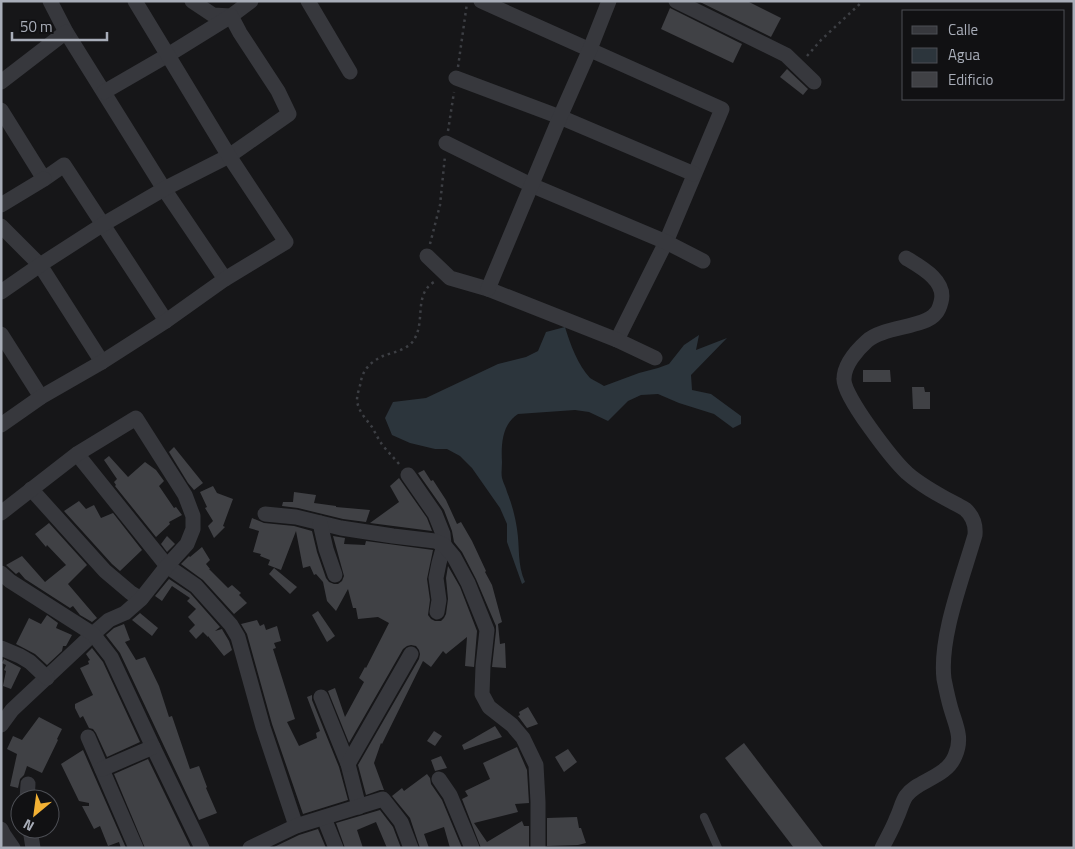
<svg xmlns="http://www.w3.org/2000/svg" width="1075" height="849" font-family="'Titillium Web',sans-serif">
<style>
.water{fill:#2c353c}
.building{fill:#404145}
.lines{fill:none;stroke-linecap:round;stroke-linejoin:round}
.path{stroke:#3d3f44;stroke-width:2.5;stroke-dasharray:2.5 4;stroke-linecap:butt}
.lane{stroke:#37383d;stroke-width:8}
.street{stroke:#37383d;stroke-width:15}
</style>
<rect width="100%" height="100%" fill="#161618"/>
<!-- water -->
<path class="water" d="M565 327C570 344 578 365 590 378 594 381 600 383 604 386L639 373 658 368 669 364 684 345 699 335 696 350 727 338 691 375 692 390 711 394 741 416V424L733 428 714 414 679 403 658 394 641 395 628 401 608 421 589 412 575 410 518 414C502 424 501 445 502 462 502 467 501 473 502 478 503 483 506 487 507 492 512 504 515 516 517 529 520 548 517 564 525 582L522 584 507 542V524L500 508 472 468 460 456 447 449H435L410 443 392 435 385 418 393 402 426 398 498 364 526 357 538 351 546 332Z"/>
<!-- building -->
<g class="building">
<path d="M698 1H747L781 18 771 37Z"/>
<path d="M670 8 742 44 733 63 661 29Z"/>
<path d="M787 69 808 89 803 95 780 77Z"/>
<path d="M863 370H890L891 382H863Z"/>
<path d="M912 387H924L925 392H930V409H913Z"/>
<path d="M174 447 203 483 194 490 188 483 169 452Z"/>
<path d="M109 456 128 477 145 462 156 470 164 481 159 486 174 508 176 507 182 515 169 522 170 524 156 537 115 486 116 485 114 482 117 479 104 460Z"/>
<path d="M424 470 431 481 433 480 446 500 457 524 461 522 472 541 486 571 485 572 492 585 502 622 498 624 500 644 505 643 506 668 492 667 496 631V626L476 579 462 552 454 542 452 531 444 510 418 473Z"/>
<path d="M399 478 427 518 432 531 370 523 399 502 390 486Z"/>
<path d="M213 486 217 493 233 499 223 526 225 527 214 538 208 526 213 521 205 508 207 507 200 492Z"/>
<path d="M294 492 316 495 314 503 336 506V507L370 510 366 522 343 519 298 508 282 506 283 502H293Z"/>
<path d="M79 501 86 509 94 505 101 518 113 513 142 550 120 571 112 564 64 511Z"/>
<path d="M252 518 264 523 294 526 312 531 317 552 326 578 329 582 334 584H338L342 581 344 576 333 536 345 538 344 544 365 545 366 541 433 550 427 579 430 600 428 615 431 619 435 621H441L444 618 446 614 448 599 446 578 448 566 460 587 477 631 474 667 465 666 467 637 446 654 443 651 431 667 423 661 382 744 381 743 374 763 384 790H380L366 795 358 765 419 659 420 654 419 650 416 646 411 645 407 646 403 649 349 743 328 691 335 688 345 717 364 682 359 678 365 667 366 668 389 623 378 617 358 619 356 608H353L348 589 336 611 327 601 323 582 316 574 314 575 310 566 303 568 296 531 281 570 268 565 270 560 260 556 261 554 253 552 259 531 249 528Z"/>
<path d="M49 523 87 565 68 584 97 618 92 622 80 615 73 606 70 608 25 579 19 572 16 574 6 565 22 556 45 582 66 565 47 545 46 547 35 534Z"/>
<path d="M167 536 175 544 167 552 161 544Z"/>
<path d="M202 547 210 560 206 564 210 569H209L228 588 232 585 241 593 239 595 247 603 234 614 203 580 181 564 189 556 190 557Z"/>
<path d="M274 568 297 587 290 594 269 574Z"/>
<path d="M169 579 190 593 220 627 215 631 222 629 223 631 229 641 232 650 224 656 208 636V637L203 632 196 639 189 631 195 625 188 617 196 609 187 601 190 598 172 586 162 601 155 596Z"/>
<path d="M318 611 335 636 327 642 312 615Z"/>
<path d="M140 613 158 628 152 636 132 620Z"/>
<path d="M47 615 58 623 56 628 72 635 66 646H63L62 651 47 665 35 654 16 644 29 618 41 624Z"/>
<path d="M257 620 260 626 264 624 266 630 277 626 281 641 274 643 276 648 273 649 295 719 287 722 299 746 317 738 316 733 320 731 307 697 312 695V700L339 767 348 800 303 814 272 724 247 634 241 624Z"/>
<path d="M124 624 130 640 125 642 136 660 145 657 159 686 169 717 172 716 190 769 199 766 207 787 206 788 217 813 199 820 120 653 106 635 114 628Z"/>
<path d="M92 648 103 662 140 742 107 757 96 733 93 729 89 728 83 716 80 718 75 708V704L93 695 80 668 89 664 88 661 90 660 86 654Z"/>
<path d="M4 659 21 668 11 689 3 686 6 671 4 670 6 665 2 663Z"/>
<path d="M528 707 538 724 527 728 518 716 520 715 519 712Z"/>
<path d="M39 717 62 729 57 739 58 740 42 773 27 766 24 775 20 779 18 788 10 786 17 754 7 749 13 736 22 740Z"/>
<path d="M495 726 502 737 464 750 462 745Z"/>
<path d="M434 731 442 736 435 746 427 741Z"/>
<path d="M744 743 824 848H794L725 758Z"/>
<path d="M517 747 527 770 529 803 515 804 518 812 474 823 487 842 522 821 524 826H529V848H481L462 799 468 796 465 791 490 779 483 763Z"/>
<path d="M568 749 577 762 564 772 555 757Z"/>
<path d="M83 750 126 848H121L119 842 108 846 100 826 94 829 82 806H89V803L79 801 61 764Z"/>
<path d="M441 756 447 768 435 771 431 760Z"/>
<path d="M148 759 191 848H145L114 774Z"/>
<path d="M427 774 430 778 431 784 442 800 462 848H450L444 827 424 834 429 848H420L410 818 392 796 402 788 404 791Z"/>
<path d="M380 810 393 827 401 848H387L376 822 357 830 363 848H345L336 823Z"/>
<path d="M577 817 579 828H581L586 843 578 845 547 846V818Z"/>
<path d="M318 829 326 848H272L299 835Z"/>
</g>
<g class="lines">
<!-- path -->
<g class="path">
<path d="M807 56 821 40 863 1"/>
<path d="M458 67 467 3"/>
<path d="M448 131 454 92"/>
<path d="M430 244 440 205 445 156"/>
<path d="M399 464C394 458 389 453 384 447 379 441 376 434 372 427 366 419 358 411 357 400 357 394 360 387 361 381 363 369 372 361 383 356 394 352 410 349 415 338 425 320 414 294 434 282"/>
</g>
<!-- lane -->
<path class="lane" d="M704 817 718 848"/>
<!-- street -->
<g class="street">
<path d="M50 1 66 32 164 189 225 279"/>
<path d="M192 1 213 15 231 16 251 1"/>
<path d="M308 1 350 72"/>
<path d="M481 1 722 109 666 242 617 340"/>
<path d="M676 1 786 55 814 82"/>
<path d="M456 78 560 117 694 174"/>
<path d="M1 82 66 32"/>
<path d="M1 110 44 179 64 165 166 321"/>
<path d="M446 143 531 185 666 242 703 261"/>
<path d="M1 205 44 179"/>
<path d="M1 226 40 265 102 362"/>
<path d="M427 256 450 278 488 289 617 340 655 358"/>
<path d="M488 289 560 117 590 49 609 1"/>
<path d="M1 292 40 265 102 225 164 189 229 156 289 114 278 91 240 33 231 16 168 55 104 92"/>
<path d="M1 334 41 397"/>
<path d="M1 425 41 397 102 362 166 321 225 279 286 242 229 156 135 1"/>
<path d="M77 454 167 566 196 586 231 625 238 637 263 727 296 826"/>
<path d="M408 475 435 514 443 534 444 545 439 563 436 578 439 600 437 612"/>
<path d="M31 489 105 571 131 593 141 599"/>
<path d="M1 513 77 454 136 418 185 495 193 516V529L187 544 167 566 141 599 125 613 109 620 93 634 12 710 1 725"/>
<path d="M265 514 296 517 341 528 393 536 435 541 444 545 454 557 468 583 487 630 483 666 482 694 489 707 512 725 523 738 536 765 538 802V848"/>
<path d="M320 523 326 549 335 575"/>
<path d="M1 573 10 581 93 634 111 657 153 747 202 848"/>
<path d="M1 648 20 656 30 662 47 678"/>
<path d="M321 697 348 764 359 807"/>
<path d="M88 737 136 848"/>
<path d="M348 764 411 654"/>
<path d="M102 769 153 747"/>
<path d="M439 779 450 795 472 848"/>
<path d="M27 799 28 784"/>
<path d="M324 818 336 848"/>
<path d="M1 829 4 835 13 848"/>
<path d="M30 829 33 848"/>
<path d="M250 848 296 826 383 799 401 822 411 848"/>
<path d="M882 848C887 838 893 828 897 817 900 811 902 802 906 796 917 780 946 778 955 756 963 738 956 726 951 709 948 699 946 689 944 679 939 637 963 577 975 535 976 524 973 516 965 509 945 498 924 488 907 473 893 460 843 396 844 379 844 365 857 350 867 341 884 326 925 328 936 313 939 310 940 306 941 302 947 281 921 267 906 258"/>
</g>
</g>
<!-- border -->
<rect width="1075" height="849" fill="none" stroke="#a8adb8" stroke-width="5"/>
<!-- legend -->
<rect x="902" y="10" width="162" height="90" fill="#111113" stroke="#4d4f55"/>
<rect x="912" y="26" width="25" height="8" fill="#37383d" stroke="#4d4f55"/>
<text x="948" y="35" font-size="15" fill="#a8adb8">Calle</text>
<rect x="912" y="48" width="25" height="15" fill="#2c353c" stroke="#4d4f55"/>
<text x="948" y="60" font-size="15" fill="#a8adb8">Agua</text>
<rect x="912" y="72" width="25" height="15" fill="#404145" stroke="#4d4f55"/>
<text x="948" y="85" font-size="15" fill="#a8adb8">Edificio</text>
<!-- north arrow -->
<g transform="translate(35 814) rotate(209)"><circle r="24" fill="#111113" stroke="#4d4f55"/>
<path d="M0-4L9 19L0 12L-9 19Z" fill="#f2b134"/>
<text y="-8" font-size="14" font-weight="bold" text-anchor="middle" fill="#a8adb8">N</text>
</g>
<!-- scale -->
<path d="M12 32v8h95v-8" fill="none" stroke="#a8adb8" stroke-width="2.5"/>
<text x="20" y="32" font-size="15" fill="#a8adb8" stroke="#111113" stroke-width="4" paint-order="stroke">50 m</text>
</svg>
